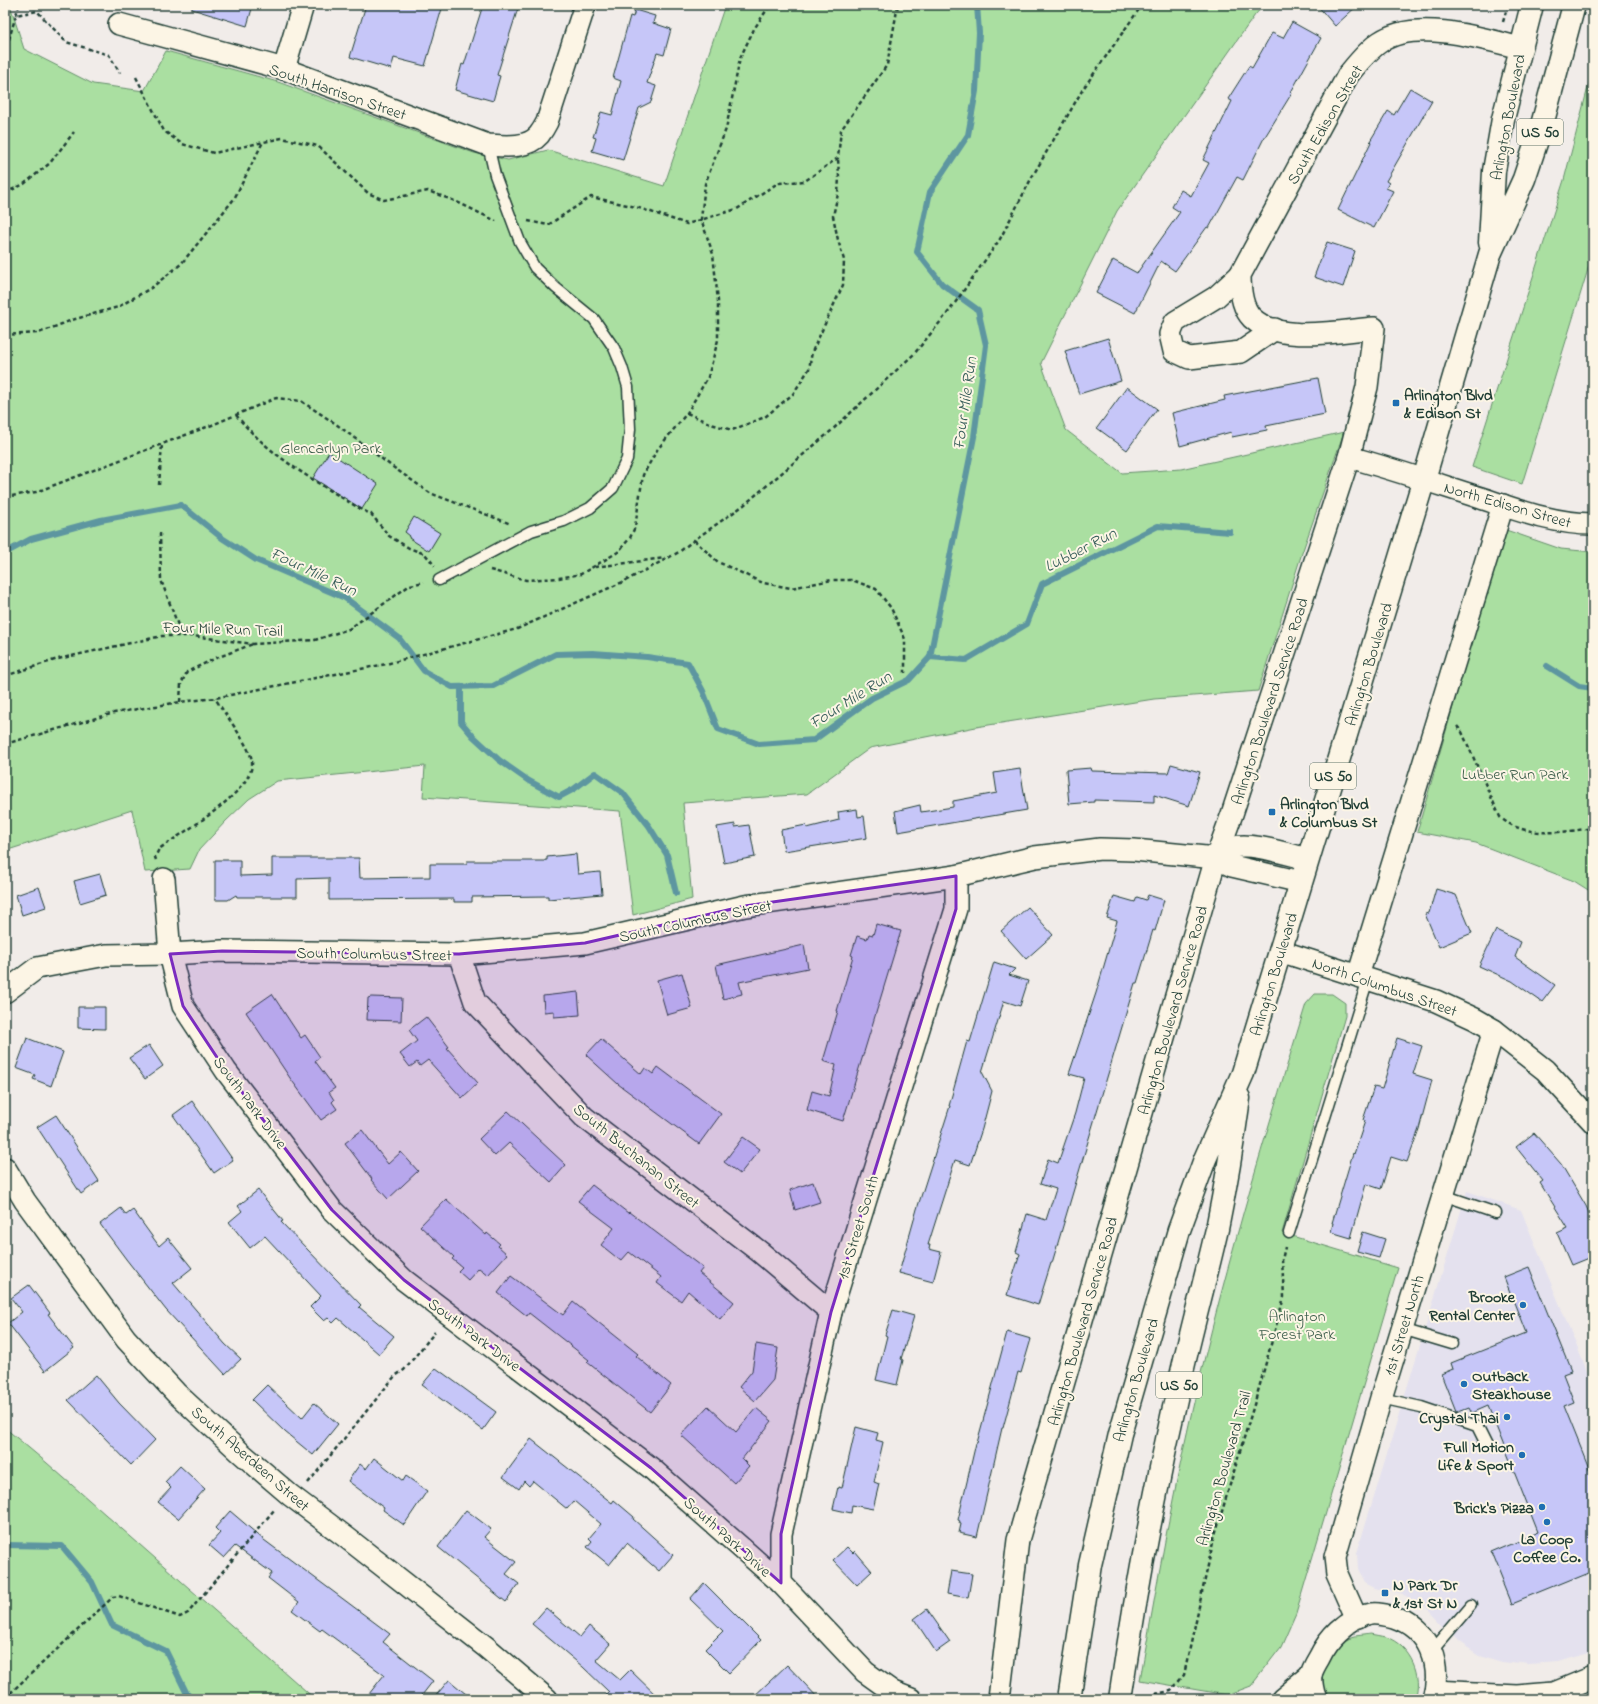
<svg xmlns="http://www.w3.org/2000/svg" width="1598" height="1704" font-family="'Indie Flower',sans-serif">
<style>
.built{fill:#e4e1ee}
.green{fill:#aadfa1;stroke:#648e6a}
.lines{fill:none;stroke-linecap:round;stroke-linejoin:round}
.stream{stroke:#5d96a0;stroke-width:6}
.building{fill:#c6c6f8;stroke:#1f3d34}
.service-casing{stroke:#1f3d34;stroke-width:13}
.minor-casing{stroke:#1f3d34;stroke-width:24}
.trunk-casing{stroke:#1f3d34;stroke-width:25}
.path{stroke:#1f3d34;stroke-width:2.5;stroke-dasharray:4 3;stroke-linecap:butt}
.service{stroke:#fcf5e5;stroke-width:10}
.minor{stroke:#fcf5e5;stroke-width:21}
.trunk{stroke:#fcf5e5;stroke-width:22}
.marked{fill:#7b2cbf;fill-opacity:0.2;stroke:#7b2cbf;stroke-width:3;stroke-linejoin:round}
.poi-dot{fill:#1f6fb2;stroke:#fcf5e5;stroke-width:1.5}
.labels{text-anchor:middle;stroke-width:4;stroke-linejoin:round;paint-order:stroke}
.shield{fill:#fcf5e5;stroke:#617469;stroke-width:1}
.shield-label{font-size:15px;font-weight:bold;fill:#1f3d34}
.street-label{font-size:16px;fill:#1f3d34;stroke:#fcf5e5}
.poi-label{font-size:16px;font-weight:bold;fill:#1f3d34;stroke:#fcf5e5;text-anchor:start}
.park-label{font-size:16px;fill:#3b5d4a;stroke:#fcf5e5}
.water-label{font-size:17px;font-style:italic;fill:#345b58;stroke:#fcf5e5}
</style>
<rect width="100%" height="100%" fill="#f1ece9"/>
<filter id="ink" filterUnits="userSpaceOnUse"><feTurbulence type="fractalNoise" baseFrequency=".025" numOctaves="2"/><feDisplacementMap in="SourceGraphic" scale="8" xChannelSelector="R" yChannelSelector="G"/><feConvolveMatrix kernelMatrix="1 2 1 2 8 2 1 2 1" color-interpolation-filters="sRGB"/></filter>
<g filter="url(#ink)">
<!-- built -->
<path class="built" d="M1467 1191 1521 1210 1593 1386V1652L1558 1663 1529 1665 1502 1662 1479 1655 1459 1642 1427 1608 1402 1595 1375 1588 1365 1583 1358 1570 1357 1552Z"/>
<!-- green -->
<g class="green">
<path d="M5 5H10L24 49 93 84 144 91 166 51 278 82 474 153 508 160 548 150 664 186 725 5H1264L1255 15 1117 211 1041 363 1066 430 1122 473 1181 469 1344 432 1302 553 1258 691 1154 699 976 727 870 748 807 794 683 803 692 899 633 915 620 811 423 797 425 766 277 781 249 799 226 821 199 850 190 869 145 872 132 810 5 851Z"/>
<path d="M1593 68V253L1522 484 1472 467 1564 180Z"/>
<path d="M1506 530 1561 549 1593 552V893L1574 881 1476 843 1417 832 1469 651Z"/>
<path d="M1315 994H1332L1345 1003V1016L1282 1233 1398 1268 1296 1613 1281 1647 1251 1686 1227 1695 1140 1680C1152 1614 1163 1547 1177 1480 1210 1319 1257 1161 1306 1004Z"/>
<path d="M5 1428 47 1463 315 1699H13L5 1692Z"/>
<path d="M1371 1634C1376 1635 1382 1636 1386 1637 1411 1646 1423 1675 1415 1699H1324C1317 1674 1328 1643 1355 1636 1360 1635 1366 1635 1371 1634Z"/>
</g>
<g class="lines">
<!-- stream -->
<g class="stream">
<path d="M5 553 31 539 101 520 181 505 222 538 256 560 345 598 399 638 424 671 452 687 493 686 556 654 593 653 647 657 688 663 703 691 718 729 759 744 814 740 872 698 909 680 930 657 974 437 986 345 978 310 942 284 917 252 930 192 968 135 976 91 979 33 977 5"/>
<path d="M930 657 966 660 1027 624 1042 584 1158 526 1230 532"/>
<path d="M1547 666 1579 686 1593 688"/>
<path d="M461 687V722L473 736 499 760 529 781 559 797 574 789 595 773 623 793 649 826 667 855 676 893"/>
<path d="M5 1545 62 1546 92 1582 112 1625 166 1651 187 1694 193 1699"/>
</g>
</g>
<!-- building -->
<g class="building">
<path d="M192 5H253L247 26 192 9Z"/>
<path d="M366 5H443L425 66 394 58 391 69 350 57Z"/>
<path d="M483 5H519L497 75 500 76 493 101 455 90 462 64 464 65Z"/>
<path d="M1317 5H1358L1335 26Z"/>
<path d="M635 10 655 16 653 23 671 29 664 55 657 53 647 83 656 86 651 102 639 108 623 160 592 151 596 138 593 137 601 112 612 115 621 81 613 78 630 16 633 17Z"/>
<path d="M1292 22 1321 38 1291 92 1292 93 1263 140 1243 180 1237 177 1209 228 1207 227 1175 271 1161 261 1135 313 1096 293 1113 260 1137 273 1180 212 1172 207 1181 190 1191 196 1209 163 1203 160 1232 101 1228 99 1249 66 1252 68 1272 33 1283 38Z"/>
<path d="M1410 88 1432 101 1386 181 1389 183 1386 188 1393 191 1374 228 1338 210 1371 142 1370 141 1388 111 1394 115Z"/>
<path d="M1327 242 1355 251 1343 287 1314 277Z"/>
<path d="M1108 338 1121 381 1079 394 1065 351Z"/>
<path d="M1318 378 1325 414 1266 426 1267 430 1232 437 1231 432 1180 446 1172 413 1225 400 1224 396Z"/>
<path d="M1127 387 1157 409 1127 450 1097 428Z"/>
<path d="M329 452 378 484 362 509 313 478Z"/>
<path d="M414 517 440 533 429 551 409 538 410 536 405 532Z"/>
<path d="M1171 764 1200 772 1189 806 1154 795V802L1094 800V802L1069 804 1066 770 1091 768 1092 771 1168 773Z"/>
<path d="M1020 769 1027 810 898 832 895 811 920 805 921 812 953 807V801L997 793 994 773Z"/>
<path d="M857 809 858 817 864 816 867 838 784 851 781 830 806 825 807 828 839 820 838 812Z"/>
<path d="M735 824V827L749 825 755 857 724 863 717 827Z"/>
<path d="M576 854 578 874 600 872 602 894 548 899V896L472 897V902H454V899L329 900V878L297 879V897H237L236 895 228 900H215V860H240V876L272 875V858H359L360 878 430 877V864H467V861H545V860H547V857Z"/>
<path d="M100 874 106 895 80 903 74 881Z"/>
<path d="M39 887 46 907 22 915 16 895Z"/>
<path d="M1436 889 1456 895 1472 933 1439 947 1425 914 1429 913Z"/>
<path d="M1148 895 1164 900 1155 931 1153 930 1137 983H1135L1052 1263H1051L1038 1305 1007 1295 1020 1254 1016 1252 1027 1214 1046 1220 1056 1189 1040 1184 1048 1159 1058 1163 1075 1113 1084 1078 1069 1074 1096 993 1117 921 1107 918 1114 896 1135 902 1137 897 1146 900Z"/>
<path d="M1028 907 1053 935 1026 959 1001 931Z"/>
<path d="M876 924 901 931 843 1121 807 1110 812 1091 829 1096 836 1065 823 1061 838 1011H837L853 956 851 955 857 936 867 939 869 934 873 935Z"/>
<path d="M1496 930 1521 942 1515 957 1555 985 1542 1002 1512 981 1479 966Z"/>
<path d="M804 945 808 968 739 982 742 994 723 999 716 965Z"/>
<path d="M994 962 1015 969 1009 975 1028 981 1020 1006 1004 1001 982 1072 992 1091 982 1129 970 1165 955 1160 928 1245H930L929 1249 941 1252 933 1282 899 1273 917 1209 950 1106H949L967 1041 970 1042Z"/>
<path d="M682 973 692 1008 667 1015 657 980Z"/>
<path d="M578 992 580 1015 554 1017V1011L544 1012 543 996Z"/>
<path d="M272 994 301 1038 305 1035 320 1057 315 1061 335 1088 329 1092 334 1100 332 1102 337 1109 321 1120 290 1078 246 1012Z"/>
<path d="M371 997 402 998 401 1021 367 1020 368 998Z"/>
<path d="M78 1007H105V1029L78 1028Z"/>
<path d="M426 1017 449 1047 447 1048 478 1083 462 1098 428 1060 420 1066 417 1062 410 1067 400 1054 417 1041 409 1030Z"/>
<path d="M27 1038 63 1052 51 1086 33 1079 35 1075 16 1068Z"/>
<path d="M1397 1038 1422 1046 1413 1074 1432 1080 1419 1129 1407 1162 1391 1157 1381 1189 1366 1184 1351 1238 1331 1232 1333 1223H1332L1353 1153 1354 1154 1365 1121 1363 1120 1374 1087 1382 1089Z"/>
<path d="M601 1039 641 1074 645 1068 653 1074 658 1067 721 1114 699 1144 618 1084 586 1055Z"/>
<path d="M149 1045 163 1066 145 1079 129 1058Z"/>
<path d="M192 1101 233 1160 214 1173 173 1115Z"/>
<path d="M508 1111 566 1165 551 1182 509 1143 495 1156 479 1139Z"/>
<path d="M56 1115 99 1181 81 1194 37 1127Z"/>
<path d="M362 1130 388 1164 401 1152 418 1171 388 1199 371 1180 372 1179 345 1143Z"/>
<path d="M1534 1133 1561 1164 1586 1206 1593 1222V1256L1571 1265 1557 1233 1568 1228 1540 1183 1543 1181 1516 1147Z"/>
<path d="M743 1137 760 1149 740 1174 724 1162Z"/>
<path d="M813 1182 820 1202 795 1210 790 1190Z"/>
<path d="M592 1185 628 1213 629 1212 703 1268 699 1273 734 1302 720 1319 688 1291 681 1301 657 1283 661 1277 629 1252 621 1261 601 1245 614 1228 578 1201Z"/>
<path d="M258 1190 283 1221 281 1222 361 1305 359 1307 394 1336 379 1354 338 1318 333 1323 328 1318 324 1321 310 1307 321 1296 265 1236 250 1248 229 1222 242 1211 238 1206Z"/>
<path d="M446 1199 486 1235 487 1233 500 1244 498 1246 507 1254 488 1275 479 1268 468 1280 458 1271 462 1267 452 1259 454 1257 420 1226Z"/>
<path d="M121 1208 126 1215 133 1210 159 1246 168 1238 192 1268 173 1283 225 1344 241 1359 225 1374 166 1310 126 1259 100 1224Z"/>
<path d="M1363 1232 1385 1239 1379 1258 1357 1252Z"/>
<path d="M1529 1267 1571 1371 1563 1374 1574 1402 1564 1406 1593 1478V1571L1512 1604 1491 1552 1538 1532 1488 1406 1472 1413 1469 1407 1456 1412 1441 1374 1453 1369 1451 1363 1526 1333 1504 1277Z"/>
<path d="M511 1276 563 1315 573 1302 638 1354 636 1356 671 1385 650 1412 587 1362 589 1360 529 1313 527 1316 498 1293Z"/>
<path d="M29 1285 50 1313 48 1314 74 1348 45 1371 8 1323 22 1312 11 1298Z"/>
<path d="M893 1310 914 1316 901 1359 903 1360 897 1385 876 1380 887 1336 885 1335Z"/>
<path d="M1007 1332 1031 1339 1021 1373 1018 1372 1003 1428H1002L977 1537 959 1533 961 1524 959 1523 960 1521 958 1520 976 1443H977Z"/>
<path d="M756 1344 778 1348 773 1380 755 1401 739 1387 752 1371Z"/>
<path d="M436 1368 496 1412 483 1430 422 1385Z"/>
<path d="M96 1375 119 1403 155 1440 131 1465 68 1400Z"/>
<path d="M267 1385 302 1418 314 1403 338 1424 313 1455 285 1432 252 1400Z"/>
<path d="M708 1406 736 1432 756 1408 772 1421 742 1459 749 1466 734 1483 681 1435Z"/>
<path d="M856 1427 878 1433 876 1440 883 1442 874 1482 879 1484 873 1509 852 1505 851 1513 833 1509 838 1487 842 1488Z"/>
<path d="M531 1439 612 1503 614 1500 634 1517 633 1519 673 1555 659 1571 627 1543 609 1565 587 1547 592 1541 589 1538 601 1524 574 1501 567 1509 533 1481 529 1486 524 1481 519 1489 503 1477Z"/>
<path d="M374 1458 403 1481 406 1476 427 1491 404 1525 383 1510 384 1508 348 1481 360 1464 366 1469Z"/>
<path d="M180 1466 205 1489 178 1519 158 1502 171 1488 165 1482Z"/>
<path d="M466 1510 491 1529 484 1537 516 1562 506 1574 519 1584 506 1602 438 1547Z"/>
<path d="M230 1511 264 1540 390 1634 383 1642 433 1681 419 1699H365L384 1675 322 1629 320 1631 292 1610 299 1602 268 1578 272 1573 235 1546 224 1558 209 1545 220 1533 215 1528Z"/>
<path d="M847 1547 853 1553 855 1551 872 1571 857 1585 833 1560Z"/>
<path d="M951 1571 972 1574 968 1598 947 1594Z"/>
<path d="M704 1583 761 1640 729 1673 705 1649 723 1631 690 1599Z"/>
<path d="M546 1608 580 1637 589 1626 610 1644 596 1660 620 1680 630 1670 660 1699H602L609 1692 583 1667 532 1624Z"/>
<path d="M927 1609 950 1642 936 1652 914 1619Z"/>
<path d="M787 1665 819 1699H751Z"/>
<path d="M449 1680 472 1699H433Z"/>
</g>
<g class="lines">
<!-- service casing -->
<g class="service-casing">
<g id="service">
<path d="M439 580 531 531 564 521 590 508 613 488 627 459 630 429 628 387 622 367 614 348 594 319 556 288 535 268 520 242 511 218 495 175 488 145"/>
<path d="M1443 1195 1496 1213"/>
<path d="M1289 1233 1368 979"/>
<path d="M1402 1329 1452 1344"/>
<path d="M1381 1398 1421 1407 1477 1426 1487 1446"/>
<path d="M1432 1651 1472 1604"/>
</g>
</g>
<!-- minor casing -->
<g class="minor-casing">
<g id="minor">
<path d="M119 24 284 69 488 145C504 146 527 149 539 135 542 131 545 126 547 122L585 5"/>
<path d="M284 69 303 5"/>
<path d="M1240 275 1216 297 1175 322 1170 334 1174 351 1189 358 1241 352 1275 329"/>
<path d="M1349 457C1393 469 1437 484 1481 498 1517 510 1554 524 1593 524"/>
<path d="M1216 858C1220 855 1225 850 1231 848 1249 841 1290 855 1308 859"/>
<path d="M164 879 170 954 183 1006 226 1071 332 1210 404 1280 651 1468 781 1583 865 1672 893 1692 911 1699"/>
<path d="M1280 951 1436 1001 1475 1019 1494 1030 1545 1070 1593 1122"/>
<path d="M459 954 475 1002 584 1117 760 1252 831 1312"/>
<path d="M1358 976 1503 505"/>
<path d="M5 992 37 968 106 955 170 954 222 951 459 954 585 943 745 906 956 876 1035 857 1100 849 1134 850 1216 858 1232 866 1301 882"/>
<path d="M5 1168 25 1201 126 1339 176 1393 241 1453 290 1495 347 1538 486 1647 547 1699"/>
<path d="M781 1583V1534L831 1312 956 909V876"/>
<path d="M1357 1619 1337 1574 1335 1557 1381 1398 1494 1030"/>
<path d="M1434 1692 1517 1696 1554 1693 1593 1677"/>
<path d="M999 1699 1018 1540 1216 858 1232 814 1349 457 1367 387 1374 328C1340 331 1279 344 1252 318 1241 307 1240 288 1240 275L1348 75C1357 64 1367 51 1380 42 1415 18 1482 38 1520 48"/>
<path d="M1282 1699 1311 1675"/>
<path d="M1315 1699C1312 1693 1310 1681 1311 1675 1312 1670 1316 1663 1319 1658 1328 1639 1347 1618 1370 1614 1378 1613 1386 1615 1394 1617 1430 1629 1442 1664 1432 1699"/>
</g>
</g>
<!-- trunk casing -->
<g class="trunk-casing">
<g id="trunk">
<path d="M1490 243 1494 171 1503 119 1532 5"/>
<path d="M1069 1699 1090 1565 1120 1434 1179 1230 1205 1159 1243 1073 1424 479 1490 254 1524 179 1542 125 1574 5"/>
<path d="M1120 1699C1136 1590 1157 1480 1182 1372 1193 1324 1206 1277 1217 1229 1226 1185 1233 1142 1239 1098"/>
</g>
</g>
<!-- path -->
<g class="path">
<path d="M16 15 19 5"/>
<path d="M1503 22 1507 8"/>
<path d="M5 53 16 15 37 11 66 42 109 55 120 73"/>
<path d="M136 77 164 131 182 144 214 153 282 138 318 146 368 193 384 200 428 191 455 201 496 221"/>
<path d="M5 193 24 184 50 163 74 132"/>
<path d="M528 221 548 225 591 197 636 207 687 224 737 209 778 183 805 181 838 158 841 130 887 65 898 5"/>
<path d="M5 335 39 333 72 320 118 307 151 288 181 264 234 199 263 142"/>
<path d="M687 413 711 424 732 430 765 417 793 394 809 369 812 352 843 285 844 260 838 240 833 216 838 194 839 177 838 158"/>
<path d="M236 415C270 457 317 482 362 510L371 514 389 536 409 548 425 554 435 566"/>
<path d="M159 485 162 444"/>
<path d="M5 497 36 492 212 425 276 398 301 401 336 424 390 465 430 493 511 524"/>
<path d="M160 533 161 580 182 636"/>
<path d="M694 540 718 562 763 583 791 588 832 580H852L876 589 891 608 905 639V673"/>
<path d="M595 567 665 558"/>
<path d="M490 570 526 580 559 578 581 574 618 552 630 538 635 527 643 475 657 450 687 413 708 377 718 340V301L713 254 701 219 705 184 726 129 740 58 754 29 770 5"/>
<path d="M5 676 58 659 162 636H193L253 644 315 640 349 629 410 585 424 582"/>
<path d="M180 702 181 684 187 672 216 658 253 644"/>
<path d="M1457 726 1462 732 1500 817C1524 839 1564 832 1593 828"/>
<path d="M5 744 114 713 180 702 215 698 386 664 517 629 625 581 679 552 694 540 744 505 831 431 914 354 950 310 1000 239 1032 177 1083 89 1142 5"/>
<path d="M156 860 155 857 159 849C181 833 255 792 252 761 250 746 224 713 215 698"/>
<path d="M308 1483 395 1376 404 1370 435 1332"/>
<path d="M1155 1694 1171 1691 1184 1675 1214 1538 1259 1388 1284 1297 1282 1260 1285 1247"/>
<path d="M5 1698 113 1597 119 1596 180 1617 188 1613 274 1510"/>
</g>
<!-- service -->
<use href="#service" class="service"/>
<!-- minor -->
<use href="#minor" class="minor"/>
<!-- trunk -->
<use href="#trunk" class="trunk"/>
</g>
</g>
<!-- marked area -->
<path class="marked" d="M956 876V909L831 1312 781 1534V1583L651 1468 404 1280 332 1210 226 1071 183 1006 170 954 222 951 459 954 585 943 745 906Z"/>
<!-- markers -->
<g class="poi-dot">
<rect x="1392" y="399" width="8" height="8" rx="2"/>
<rect x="1268" y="808" width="8" height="8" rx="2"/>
<circle cx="1523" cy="1305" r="4"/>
<circle cx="1464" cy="1384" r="4"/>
<circle cx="1507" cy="1417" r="4"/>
<circle cx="1522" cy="1455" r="4"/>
<circle cx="1542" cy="1507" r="4"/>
<circle cx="1547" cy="1522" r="4"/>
<rect x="1381" y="1589" width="8" height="8" rx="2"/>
</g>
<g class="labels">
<!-- shield labels -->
<g class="shield">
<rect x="1517" y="119" width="46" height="26" rx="3"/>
<rect x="1310" y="763" width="46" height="26" rx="3"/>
<rect x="1156" y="1372" width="46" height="26" rx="3"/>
</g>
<g class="shield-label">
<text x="1540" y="137">US 50</text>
<text x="1333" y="781">US 50</text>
<text x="1179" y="1390">US 50</text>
</g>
<!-- street labels -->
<g class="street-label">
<text transform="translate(338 91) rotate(19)" y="6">South Harrison Street</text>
<text transform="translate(1507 117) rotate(-79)" y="6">Arlington Boulevard</text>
<text transform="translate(1324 124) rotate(-60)" y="6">South Edison Street</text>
<text transform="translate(1508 504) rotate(16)" y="6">North Edison Street</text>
<text transform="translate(223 628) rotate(2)" y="6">Four Mile Run Trail</text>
<text transform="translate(1368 664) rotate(-73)" y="6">Arlington Boulevard</text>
<text transform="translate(1269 701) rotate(-72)" y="6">Arlington Boulevard Service Road</text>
<text transform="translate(695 920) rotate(-12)" y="6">South Columbus Street</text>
<text transform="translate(374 953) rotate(1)" y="6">South Columbus Street</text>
<text transform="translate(1273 974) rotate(-73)" y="6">Arlington Boulevard</text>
<text transform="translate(1385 986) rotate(19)" y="6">North Columbus Street</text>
<text transform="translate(1172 1010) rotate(-74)" y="6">Arlington Boulevard Service Road</text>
<text transform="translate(251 1102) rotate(53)" y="6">South Park Drive</text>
<text transform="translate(637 1155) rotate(39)" y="6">South Buchanan Street</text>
<text transform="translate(857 1227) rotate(-73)" y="6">1st Street South</text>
<text transform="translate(1082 1321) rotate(-74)" y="6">Arlington Boulevard Service Road</text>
<text transform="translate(1403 1325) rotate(-73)" y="6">1st Street North</text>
<text transform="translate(475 1334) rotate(37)" y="6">South Park Drive</text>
<text transform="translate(1135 1380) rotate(-74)" y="6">Arlington Boulevard</text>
<text transform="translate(251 1458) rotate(41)" y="6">South Aberdeen Street</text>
<text transform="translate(1223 1468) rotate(-74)" y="6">Arlington Boulevard Trail</text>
<text transform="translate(728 1536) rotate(42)" y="6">South Park Drive</text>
</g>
<!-- poi labels -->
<g class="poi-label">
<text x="1404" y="400">Arlington Blvd<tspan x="1404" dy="18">&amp; Edison St</tspan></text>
<text x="1280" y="809">Arlington Blvd<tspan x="1280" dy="18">&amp; Columbus St</tspan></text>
<text x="1515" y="1302" text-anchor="end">Brooke<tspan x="1515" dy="18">Rental Center</tspan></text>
<text x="1472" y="1381">Outback<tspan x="1472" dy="18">Steakhouse</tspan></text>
<text x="1499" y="1423" text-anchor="end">Crystal Thai</text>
<text x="1514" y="1452" text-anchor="end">Full Motion<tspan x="1514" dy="18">Life &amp; Sport</tspan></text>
<text x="1534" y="1513" text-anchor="end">Brick's Pizza</text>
<text x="1547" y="1544" text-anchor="middle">La Coop<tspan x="1547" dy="18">Coffee Co.</tspan></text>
<text x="1393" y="1590">N Park Dr<tspan x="1393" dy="18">&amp; 1st St N</tspan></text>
</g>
<!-- park labels -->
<g class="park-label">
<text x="331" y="453">Glencarlyn Park</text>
<text x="1515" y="779">Lubber Run Park</text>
<text x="1297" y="1321">Arlington<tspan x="1297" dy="18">Forest Park</tspan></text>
</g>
<!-- water labels -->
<g class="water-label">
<text transform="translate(964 403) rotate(-82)" y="6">Four Mile Run</text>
<text transform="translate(1080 549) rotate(-27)" y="6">Lubber Run</text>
<text transform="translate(314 571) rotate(25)" y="6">Four Mile Run</text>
<text transform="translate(850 699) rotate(-32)" y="6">Four Mile Run</text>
</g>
</g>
<!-- margin -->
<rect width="1598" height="1704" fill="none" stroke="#fcf5e5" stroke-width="20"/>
<rect x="10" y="10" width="1578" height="1684" fill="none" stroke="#1f3d34" stroke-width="1.5" filter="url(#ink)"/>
</svg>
